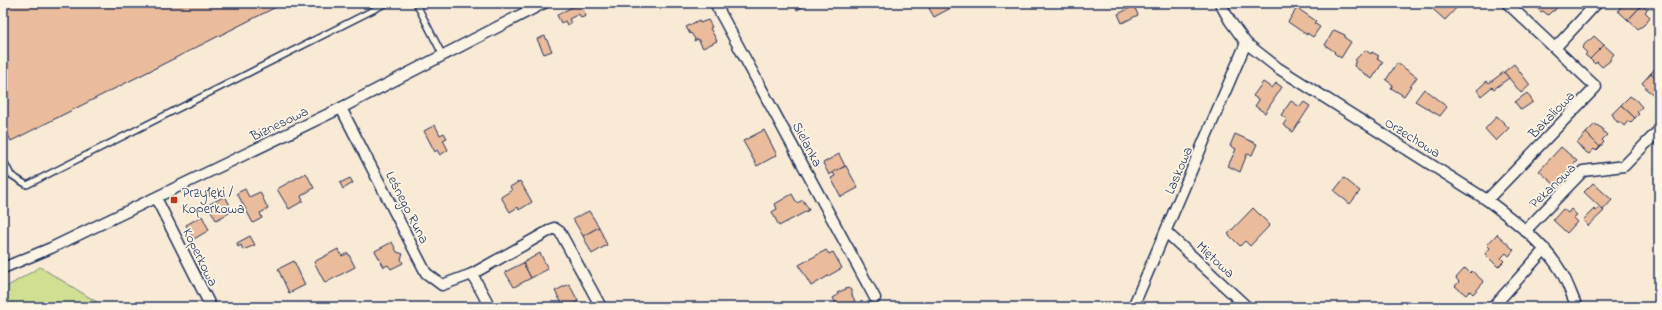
<svg xmlns="http://www.w3.org/2000/svg" width="1662" height="310" font-family="'Indie Flower',sans-serif">
<style>
.green{fill:#d1df92;stroke:#768778}
.building{fill:#ebbc9b;stroke:#1b2f5e}
.lines{fill:none;stroke-linecap:round;stroke-linejoin:round}
.lane-casing{stroke:#1b2f5e;stroke-width:8}
.street-casing{stroke:#1b2f5e;stroke-width:13}
.lane{stroke:#fcf5e5;stroke-width:5}
.street{stroke:#fcf5e5;stroke-width:10}
.poi-dot{fill:#c8321e;stroke:#fcf5e5;stroke-width:1.5}
.labels{text-anchor:middle;stroke-width:3.5;stroke-linejoin:round;paint-order:stroke}
.street-label{font-size:14px;fill:#1b2f5e;stroke:#fcf5e5}
.poi-label{font-size:14px;fill:#1b2f5e;stroke:#fcf5e5;text-anchor:start}
</style>
<rect width="100%" height="100%" fill="#f9ead6"/>
<filter id="ink" filterUnits="userSpaceOnUse"><feTurbulence type="fractalNoise" baseFrequency=".025" numOctaves="2"/><feDisplacementMap in="SourceGraphic" scale="8" xChannelSelector="R" yChannelSelector="G"/><feConvolveMatrix kernelMatrix="1 2 1 2 8 2 1 2 1" color-interpolation-filters="sRGB"/></filter>
<g filter="url(#ink)">
<!-- green -->
<path class="green" d="M40 267 105 307H3V289Z"/>
<!-- building -->
<g class="building">
<path d="M3 3H284L11 141 3 125Z"/>
<path d="M580 3 586 16 581 18 579 14 569 19 571 23 567 25 565 21 561 23 557 15Z"/>
<path d="M794 3H810L797 10Z"/>
<path d="M926 3H960L934 17Z"/>
<path d="M1426 3H1461L1445 20Z"/>
<path d="M1541 3H1560L1554 11H1552L1548 15 1543 11 1541 12 1537 8Z"/>
<path d="M1623 3H1640L1642 5 1628 20 1618 11Z"/>
<path d="M1642 5 1647 10 1645 12 1650 17 1644 25 1638 29 1628 20Z"/>
<path d="M1134 6 1138 15 1122 23 1118 14Z"/>
<path d="M1297 8 1316 21 1314 23 1320 27 1313 37 1307 33V35L1288 22Z"/>
<path d="M699 20 700 23 708 20 712 27 710 28 717 41 703 48 698 39 694 41 695 39 691 33 690 34 686 27Z"/>
<path d="M1334 30 1345 35V38L1351 42 1341 58 1334 53 1335 52 1325 45Z"/>
<path d="M545 36 552 51 544 54 537 39Z"/>
<path d="M1594 36 1604 45 1590 59 1585 55 1587 53 1582 48 1588 40H1590Z"/>
<path d="M1604 45 1614 54 1610 59V61L1602 67 1597 62 1595 64 1590 59Z"/>
<path d="M1365 50 1371 54 1372 52 1379 56 1377 58 1383 62 1372 79 1354 66 1356 59Z"/>
<path d="M1397 63 1417 77 1404 96 1391 88 1393 85 1386 80Z"/>
<path d="M1514 64 1530 85 1521 93 1504 72Z"/>
<path d="M1659 64V81L1651 73Z"/>
<path d="M1504 72 1509 78 1494 89 1492 87 1481 96 1477 90 1487 81 1489 83Z"/>
<path d="M1651 73 1659 81V90L1654 95 1646 89V87L1642 83Z"/>
<path d="M1263 82 1272 88 1276 83 1282 87 1265 113 1255 106 1259 100 1253 96Z"/>
<path d="M1424 89 1447 107 1440 116 1415 101Z"/>
<path d="M1527 93 1533 102 1521 110 1515 102Z"/>
<path d="M1630 96 1636 100 1642 107 1637 112 1639 114 1635 118 1621 105Z"/>
<path d="M1291 101 1300 107 1304 102 1310 106 1293 132 1283 125 1287 119 1281 115Z"/>
<path d="M1621 105 1635 118 1630 123 1628 121 1624 126 1620 122H1617L1612 114Z"/>
<path d="M1497 116 1509 128 1496 141 1485 129Z"/>
<path d="M1595 124 1603 129V131L1607 135 1602 140 1604 142 1600 147 1586 133Z"/>
<path d="M435 125 440 135 444 133 447 138 443 140 448 150 440 155 437 150 435 152 424 131Z"/>
<path d="M764 130 777 155 757 166 743 141Z"/>
<path d="M1586 133 1600 147 1596 151 1594 149 1589 154 1583 150 1577 143Z"/>
<path d="M1235 134 1257 144 1252 155 1247 154 1240 172 1228 166 1236 149 1230 146Z"/>
<path d="M1561 147 1577 161 1555 185 1539 171Z"/>
<path d="M839 154 845 166 829 175 823 163Z"/>
<path d="M846 166 858 188 841 197 831 178 835 176 833 172Z"/>
<path d="M306 173 314 188 301 196 303 201 289 209 277 189Z"/>
<path d="M350 178 353 183 343 189 340 183Z"/>
<path d="M1344 178 1360 191 1350 204 1334 191Z"/>
<path d="M520 181 532 202 519 210 518 207 510 212 501 197 512 190 510 187Z"/>
<path d="M1593 183 1612 200 1603 210 1584 192Z"/>
<path d="M245 189 249 197 260 192 268 209 260 213 262 218 253 223 237 193Z"/>
<path d="M792 194 797 203 803 200 809 210 779 226 772 212 777 209 775 204Z"/>
<path d="M225 196 233 211 216 220 208 205Z"/>
<path d="M1599 207 1604 211 1588 226 1583 220 1594 209 1596 211Z"/>
<path d="M1253 208 1270 225 1250 246 1245 241 1240 246 1228 234Z"/>
<path d="M1563 209 1568 213 1571 209 1577 215 1573 218 1577 222 1567 233 1553 220Z"/>
<path d="M589 211 599 227 583 236 573 219Z"/>
<path d="M202 216 209 230 194 239 186 225Z"/>
<path d="M599 227 607 245 592 254 583 236Z"/>
<path d="M1497 234 1514 250 1509 256 1506 253 1501 258 1504 261 1498 267 1485 254 1490 248 1487 245Z"/>
<path d="M250 236 255 245 243 250 241 245 238 247 237 243Z"/>
<path d="M392 242 397 252 403 254 401 259 403 263 391 269 388 265 384 267 375 251Z"/>
<path d="M338 249 342 256 348 253 355 267 325 283 314 262Z"/>
<path d="M826 250 829 254 833 252 842 268 811 286 799 265Z"/>
<path d="M540 253 548 269 531 278 523 263Z"/>
<path d="M294 261 305 285 289 293 278 269Z"/>
<path d="M523 263 531 278 514 287 505 272Z"/>
<path d="M1465 268 1470 273 1472 271 1484 282 1473 294 1470 291 1466 295 1455 286 1459 282 1456 278Z"/>
<path d="M569 284 578 301 568 307H564L555 291Z"/>
<path d="M848 288 851 290 852 295 855 301 845 307 844 305 838 307 833 298 838 295 837 293Z"/>
</g>
<g class="lines">
<!-- lane casing -->
<g class="lane-casing">
<g id="lane">
<path d="M416 3 442 54"/>
<path d="M3 159 11 175 27 185 387 3"/>
</g>
</g>
<!-- street casing -->
<g class="street-casing">
<g id="street">
<path d="M715 3 875 298"/>
<path d="M1220 3 1230 21 1246 43 1278 68 1487 200C1515 221 1544 243 1562 273 1568 284 1572 296 1577 307"/>
<path d="M1555 48 1597 3"/>
<path d="M341 108 426 273 442 285 472 274 490 307"/>
<path d="M156 198 211 307"/>
<path d="M1487 200 1596 87 1507 3"/>
<path d="M1525 231 1583 171 1624 166 1659 130"/>
<path d="M1166 232 1247 307"/>
<path d="M3 268 51 248 341 108 544 3"/>
<path d="M472 274 554 228 560 232 601 307"/>
<path d="M1133 307 1246 43"/>
<path d="M1493 307 1545 249"/>
</g>
</g>
<!-- lane -->
<use href="#lane" class="lane"/>
<!-- street -->
<use href="#street" class="street"/>
</g>
</g>
<!-- markers -->
<rect class="poi-dot" x="170" y="196" width="8" height="8" rx="2"/>
<g class="labels">
<!-- street labels -->
<g class="street-label">
<text transform="translate(1551 114) rotate(-46)" y="5">Bakaliowa</text>
<text transform="translate(279 123) rotate(-26)" y="5">Biznesowa</text>
<text transform="translate(1413 137) rotate(32)" y="5">Orzechowa</text>
<text transform="translate(808 144) rotate(62)" y="5">Sielanka</text>
<text transform="translate(1178 170) rotate(-67)" y="5">Laskowa</text>
<text transform="translate(1552 185) rotate(-44)" y="5">Pekanowa</text>
<text transform="translate(408 207) rotate(63)" y="5">Leśnego Runa</text>
<text transform="translate(201 257) rotate(64)" y="5">Koperkowa</text>
<text transform="translate(1216 259) rotate(43)" y="5">Miętowa</text>
</g>
<!-- poi labels -->
<g class="poi-label">
<text x="182" y="197">Przyłęki /<tspan x="182" dy="16">Koperkowa</tspan></text>
</g>
</g>
<!-- margin -->
<rect width="1662" height="310" fill="none" stroke="#fcf5e5" stroke-width="16"/>
<rect x="8" y="8" width="1646" height="294" fill="none" stroke="#1b2f5e" stroke-width="1.5" filter="url(#ink)"/>
</svg>
